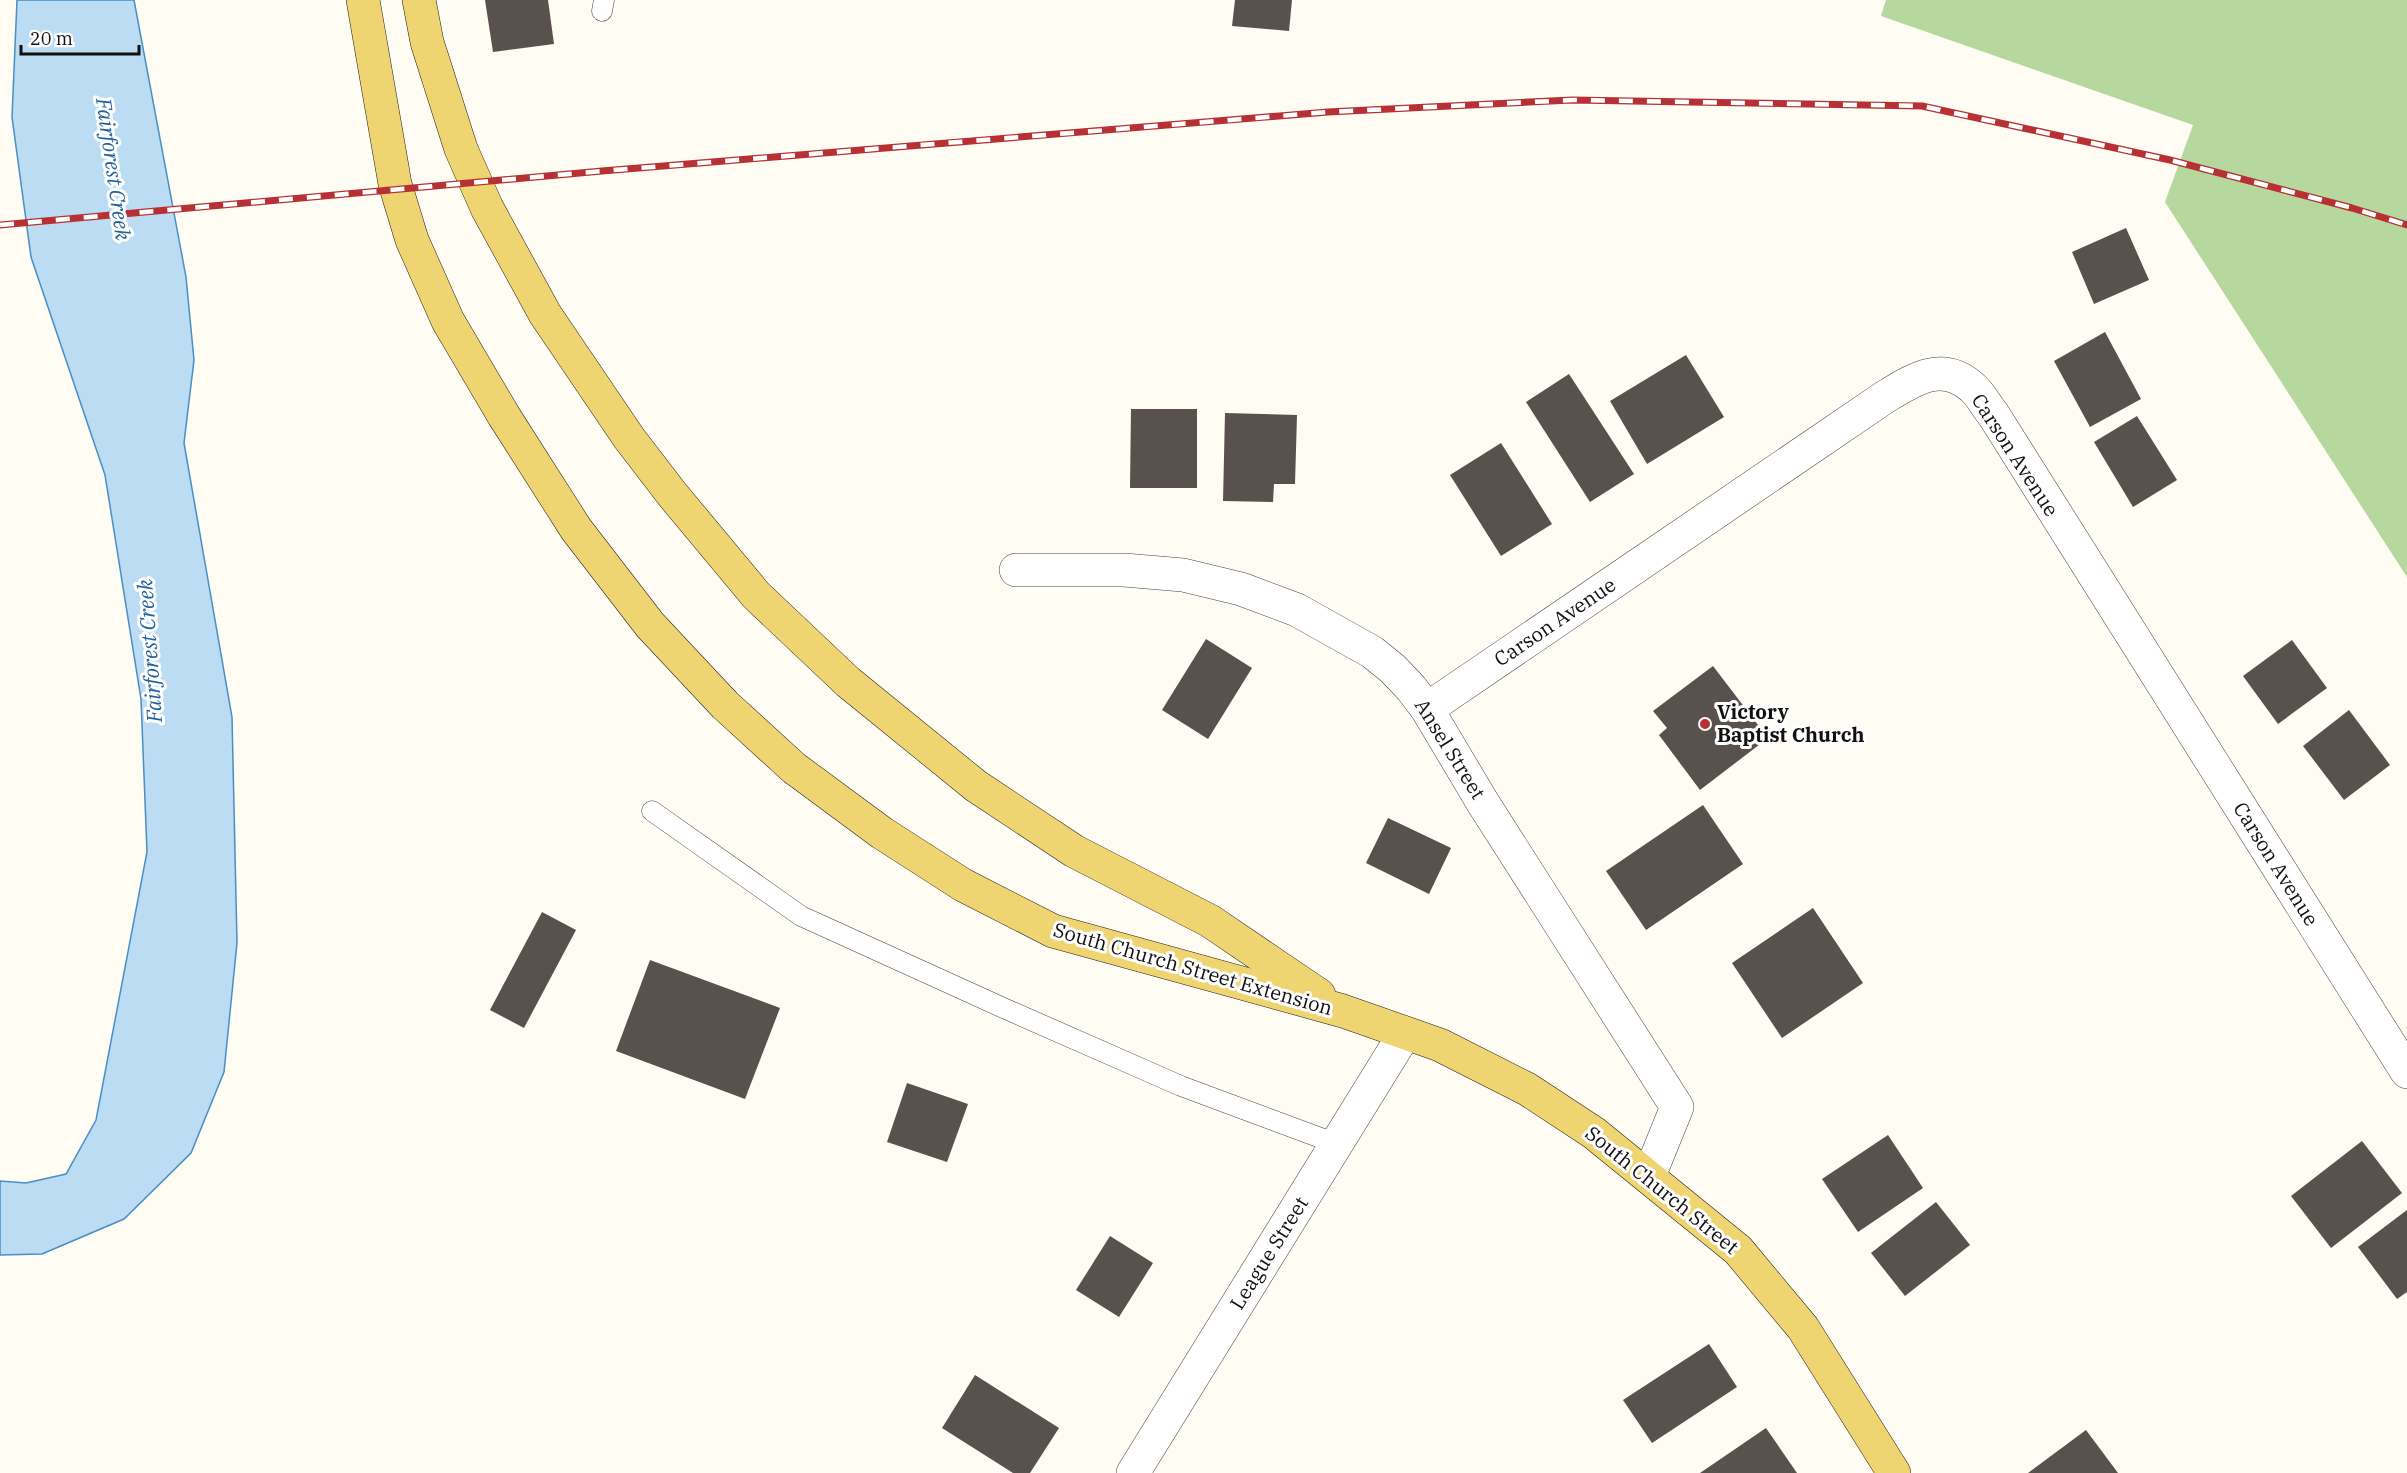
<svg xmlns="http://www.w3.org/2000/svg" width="2407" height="1473" font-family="'IBM Plex Serif',serif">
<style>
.forest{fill:#b6d79e}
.water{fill:#bbdcf2;stroke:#478fc5;stroke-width:1.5}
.building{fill:#58514d}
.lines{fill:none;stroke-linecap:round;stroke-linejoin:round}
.service-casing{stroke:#434343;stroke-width:21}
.minor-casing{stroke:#434343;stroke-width:34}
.primary-casing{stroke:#212121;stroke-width:34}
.service{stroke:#fff;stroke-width:20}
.minor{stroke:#fff;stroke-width:33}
.primary{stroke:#efd472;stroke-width:33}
.rail-casing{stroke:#b73033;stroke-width:7}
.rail{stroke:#fff;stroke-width:4.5;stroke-dasharray:14;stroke-linecap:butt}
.poi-dot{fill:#b73033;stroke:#fff;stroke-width:2}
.labels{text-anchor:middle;stroke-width:6;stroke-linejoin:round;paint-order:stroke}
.street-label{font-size:20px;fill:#101010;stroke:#fff}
.poi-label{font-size:20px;font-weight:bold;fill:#101010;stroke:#fff;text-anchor:start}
.water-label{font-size:21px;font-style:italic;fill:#20629a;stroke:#fff}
</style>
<rect width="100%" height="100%" fill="#fefcf3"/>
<!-- forest -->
<path class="forest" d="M1886 0H2407V577L2165 202 2193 125 1881 16Z"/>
<!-- water -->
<path class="water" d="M17 0H134L186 277 194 360 184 443 232 717 237 943 224 1072 191 1153 124 1219 42 1254 0 1255V1181L26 1183 66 1174 96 1120 147 852 141 699 105 475 31 257 12 117Z"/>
<!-- building -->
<g class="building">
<path d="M485 0H548L554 44 493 52Z"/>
<path d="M1235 0H1292L1289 31 1232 26Z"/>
<path d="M2126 228 2149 280 2094 304 2072 252Z"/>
<path d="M2105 332 2141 399 2090 427 2054 361Z"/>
<path d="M1686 355 1724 417 1647 464 1610 401Z"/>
<path d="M1569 374 1634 474 1590 502 1526 402Z"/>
<path d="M1131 409H1197V488H1130Z"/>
<path d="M1225 413 1297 415 1295 484H1274L1273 502 1223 501Z"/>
<path d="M2137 416 2177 480 2133 507 2094 442Z"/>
<path d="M1501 443 1552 524 1501 556 1450 475Z"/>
<path d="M1206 639 1252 668 1208 739 1162 710Z"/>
<path d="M2292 640 2327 688 2278 724 2243 676Z"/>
<path d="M1713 666 1768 738 1700 790 1659 735 1667 728 1653 711Z"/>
<path d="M2349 710 2390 765 2344 800 2303 746Z"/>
<path d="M1703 805 1743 864 1646 930 1606 871Z"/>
<path d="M1388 818 1451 848 1429 894 1366 863Z"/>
<path d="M1813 908 1863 983 1782 1038 1732 963Z"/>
<path d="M542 912 576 930 524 1028 490 1010Z"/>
<path d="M650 960 780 1008 745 1099 616 1051Z"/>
<path d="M907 1083 968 1104 947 1162 887 1142Z"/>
<path d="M1888 1135 1923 1188 1858 1232 1822 1179Z"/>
<path d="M2362 1141 2402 1193 2331 1248 2291 1196Z"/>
<path d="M1936 1202 1970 1245 1905 1296 1871 1253Z"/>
<path d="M2407 1210V1292L2397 1299 2358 1247Z"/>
<path d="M1110 1236 1153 1263 1119 1317 1076 1290Z"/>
<path d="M1709 1344 1737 1387 1652 1443 1623 1400Z"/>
<path d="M975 1375 1059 1428 1030 1473H1013L942 1428Z"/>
<path d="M1766 1428 1797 1473H1700Z"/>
<path d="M2086 1430 2118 1473H2028Z"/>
</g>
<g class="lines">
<!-- service casing -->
<g class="service-casing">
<g id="service">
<path d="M602 11 604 0"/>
<path d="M652 811 801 916 1008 1010 1181 1086 1337 1144"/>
</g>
</g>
<!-- minor casing -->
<g class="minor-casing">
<g id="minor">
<path d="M1016 570H1124L1183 575 1241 589 1297 610 1372 652 1393 669 1411 688 1427 709 1483 803 1677 1107 1649 1176"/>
<path d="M1427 709 1885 397C1914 379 1943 360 1973 388 1981 395 1986 406 1993 414L2407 1072"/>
<path d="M1133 1473 1405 1033"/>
</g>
</g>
<!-- primary casing -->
<g class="primary-casing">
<g id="primary">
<path d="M363 0 395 184 412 240 448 321 504 416 576 529 650 625 725 705 794 768 882 833 963 885 1053 931 1343 1011 1440 1045 1527 1089 1594 1133 1738 1250 1803 1328 1894 1473"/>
<path d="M419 0 427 42 461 149 487 208 545 314 629 438 672 494 756 595 848 682 976 786 1074 851 1210 921 1319 995"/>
</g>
</g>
<!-- service -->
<use href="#service" class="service"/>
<!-- minor -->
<use href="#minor" class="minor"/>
<!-- primary -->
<use href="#primary" class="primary"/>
<!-- rail casing -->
<g class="rail-casing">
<path id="rail" d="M0 225 602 171 1328 112 1572 100 1922 106 2170 160 2352 208 2407 225"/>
</g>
<!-- rail -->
<use href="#rail" class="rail"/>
</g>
<!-- markers -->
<circle class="poi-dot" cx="1705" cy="724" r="6"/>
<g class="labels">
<!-- street labels -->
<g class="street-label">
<text transform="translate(2015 455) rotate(57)" y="7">Carson Avenue</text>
<text transform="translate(1555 622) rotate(-34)" y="7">Carson Avenue</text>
<text transform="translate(1450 749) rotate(58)" y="7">Ansel Street</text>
<text transform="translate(2276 864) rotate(58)" y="7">Carson Avenue</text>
<text transform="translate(1193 969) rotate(16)" y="7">South Church Street Extension</text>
<text transform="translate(1662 1190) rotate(39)" y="7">South Church Street</text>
<text transform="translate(1269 1253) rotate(-58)" y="7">League Street</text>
</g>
<!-- poi labels -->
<g class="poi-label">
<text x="1717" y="719">Victory<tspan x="1717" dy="23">Baptist Church</tspan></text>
</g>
<!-- water labels -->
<g class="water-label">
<text transform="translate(113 169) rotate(82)" y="7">Fairforest Creek</text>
<text transform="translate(150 651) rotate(-94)" y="7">Fairforest Creek</text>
</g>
</g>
<!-- scale -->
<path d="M21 45v9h118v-9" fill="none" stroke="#101010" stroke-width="3"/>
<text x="30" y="45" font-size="18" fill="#101010" stroke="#ffffff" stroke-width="4.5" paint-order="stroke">20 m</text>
</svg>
